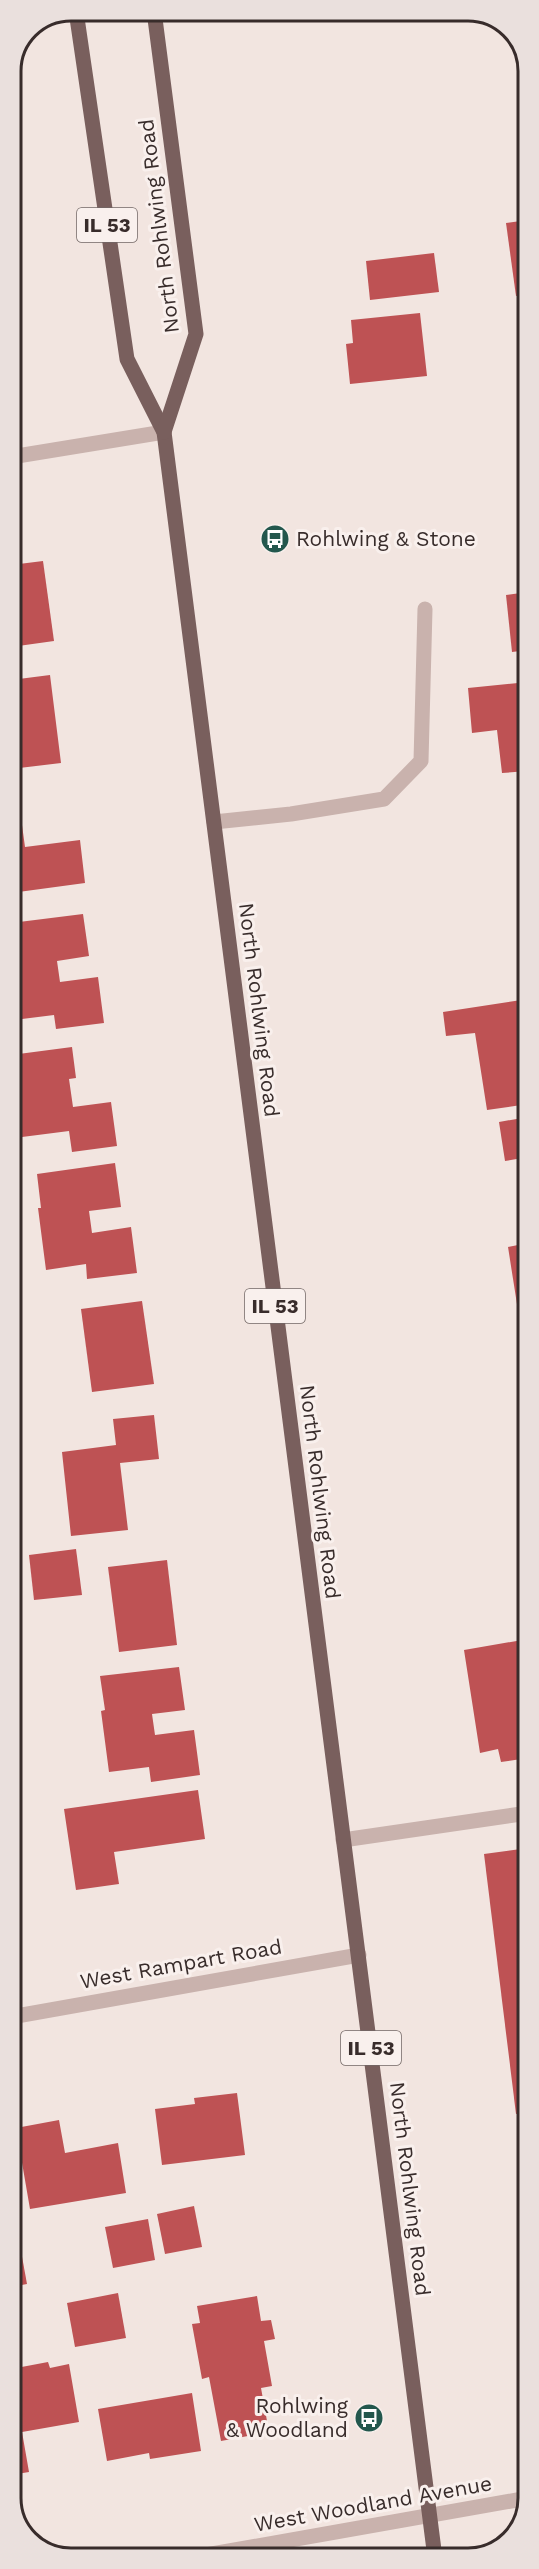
<svg xmlns="http://www.w3.org/2000/svg" width="539" height="2569" font-family="'Work Sans',sans-serif">
<style>
.building{fill:#be5254}
.lines{fill:none;stroke-linecap:round;stroke-linejoin:round}
.minor{stroke:#c9b2ad;stroke-width:15}
.major{stroke:#795f5d;stroke-width:15}
.labels{text-anchor:middle;stroke-width:6;stroke-linejoin:round;paint-order:stroke}
.shield{fill:#f9f0ed;stroke:#726765;stroke-width:1.5}
.shield-label{font-size:20px;font-weight:bold;fill:#382c2b}
.street-label{font-size:21px;fill:#382c2b;stroke:#f9f0ed}
.poi-label{font-size:21px;fill:#382c2b;stroke:#f9f0ed;text-anchor:start}
.rim{fill:none;stroke:#382c2b;stroke-width:3}
</style>
<rect width="100%" height="100%" fill="#f2e5e0"/>
<!-- building -->
<g class="building">
<path d="M528 220V294L516 296 506 223Z"/>
<path d="M434 253 439 292 370 300 366 261Z"/>
<path d="M420 313 427 376 350 384 346 344 353 343 351 320Z"/>
<path d="M43 561 54 641 11 647V565Z"/>
<path d="M528 592V650L512 652 506 595Z"/>
<path d="M50 675 61 763 11 769V680Z"/>
<path d="M528 682V771L502 773 497 730 472 733 468 688Z"/>
<path d="M19 803 25 847 80 840 85 883 11 893V804Z"/>
<path d="M83 914 89 956 57 961 60 982 98 977 104 1023 56 1029 54 1015 14 1020 11 996V923Z"/>
<path d="M528 999V1104L487 1110 475 1033 446 1036 443 1012Z"/>
<path d="M72 1047 76 1078 69 1079 73 1107 111 1102 117 1146 72 1152 69 1131 22 1137 17 1098H13L11 1084V1074H13L11 1055Z"/>
<path d="M528 1117V1157L505 1161 499 1122Z"/>
<path d="M115 1163 121 1207 89 1211 92 1233 131 1227 137 1273 87 1279 86 1264 46 1270 38 1208H41L37 1174Z"/>
<path d="M528 1243V1335L522 1336 508 1247Z"/>
<path d="M142 1301 154 1384 92 1392 81 1309Z"/>
<path d="M154 1415 159 1459 120 1463 128 1530 71 1536 62 1452 116 1445 113 1419Z"/>
<path d="M76 1549 82 1595 34 1600 29 1555Z"/>
<path d="M167 1560 177 1645 119 1652 108 1567Z"/>
<path d="M528 1639V1758L501 1762 498 1749 480 1753 464 1650Z"/>
<path d="M179 1667 185 1710 152 1714 155 1735 194 1730 200 1775 151 1782 149 1767 109 1772 101 1711 105 1710 100 1676Z"/>
<path d="M198 1790 205 1839 114 1852 119 1884 76 1890 64 1809Z"/>
<path d="M528 1848V2112L516 2114 484 1854Z"/>
<path d="M237 2093 245 2155 162 2165 155 2109 195 2104 194 2098Z"/>
<path d="M59 2120 65 2153 118 2143 126 2193 30 2209 16 2128Z"/>
<path d="M524 2161H528V2188L527 2189Z"/>
<path d="M194 2206 202 2247 165 2254 157 2214Z"/>
<path d="M148 2219 155 2260 113 2268 105 2227Z"/>
<path d="M19 2240 27 2284 11 2287V2241Z"/>
<path d="M118 2293 126 2338 75 2347 67 2303Z"/>
<path d="M257 2296 261 2321 271 2320 275 2339 264 2341 272 2386 261 2388 269 2432 221 2441 209 2377 202 2379 192 2324 200 2323 197 2306Z"/>
<path d="M48 2362 50 2368 69 2364 79 2422 22 2432 29 2472 11 2475V2369Z"/>
<path d="M192 2393 201 2451 150 2459 149 2453 107 2461 98 2409Z"/>
</g>
<g class="lines">
<!-- minor -->
<g class="minor">
<path d="M11 457 164 432"/>
<path d="M214 822 291 814 384 799 421 761 425 609"/>
<path d="M343 1840 528 1813"/>
<path d="M11 2017 359 1955"/>
<path d="M189 2558 528 2498"/>
</g>
<!-- major -->
<g class="major">
<path d="M76 11 127 359 164 432 435 2558"/>
<path d="M154 11 196 334 164 432"/>
</g>
</g>
<!-- icons -->
<defs>
<g id="bus-disc" transform="scale(1.5)"><circle r="9.5" fill="#23574d" stroke="#f9f0ed"/><path d="M-5-6H5V4H4V6H2V4H-2V6H-4V4H-5ZM-3.5-4V0h7V-4ZM-3.5 1.2v1.5H-2V1.2ZM2 1.2v1.5H3.5V1.2Z" fill="#fff"/></g>
</defs>
<g fill-rule="evenodd">
<use href="#bus-disc" x="275" y="539"/>
<use href="#bus-disc" x="369" y="2418"/>
</g>
<g class="labels">
<!-- shield labels -->
<g class="shield">
<rect x="77" y="208" width="60" height="34" rx="4.5"/>
<rect x="245" y="1289" width="60" height="34" rx="4.5"/>
<rect x="341" y="2031" width="60" height="34" rx="4.5"/>
</g>
<g class="shield-label">
<text x="107" y="232">IL 53</text>
<text x="275" y="1313">IL 53</text>
<text x="371" y="2055">IL 53</text>
</g>
<!-- street labels -->
<g class="street-label">
<text transform="translate(159 226) rotate(-97)" y="7">North Rohlwing Road</text>
<text transform="translate(259 1010) rotate(83)" y="7">North Rohlwing Road</text>
<text transform="translate(320 1492) rotate(83)" y="7">North Rohlwing Road</text>
<text transform="translate(181 1964) rotate(-10)" y="7">West Rampart Road</text>
<text transform="translate(410 2189) rotate(83)" y="7">North Rohlwing Road</text>
<text transform="translate(373 2504) rotate(-10)" y="7">West Woodland Avenue</text>
</g>
<!-- poi labels -->
<g class="poi-label">
<text x="296" y="546">Rohlwing &amp; Stone</text>
<text x="348" y="2413" text-anchor="end">Rohlwing<tspan x="348" dy="24">&amp; Woodland</tspan></text>
</g>
</g>
<!-- crop -->
<path d="M0 0H539V2569H0ZM71 21H468A50 50 0 0 1 518 71V2498A50 50 0 0 1 468 2548H71A50 50 0 0 1 21 2498V71A50 50 0 0 1 71 21Z" fill="#eae0dd" fill-rule="evenodd"/>
<path class="rim" d="M71 21H468A50 50 0 0 1 518 71V2498A50 50 0 0 1 468 2548H71A50 50 0 0 1 21 2498V71A50 50 0 0 1 71 21Z"/>
</svg>
